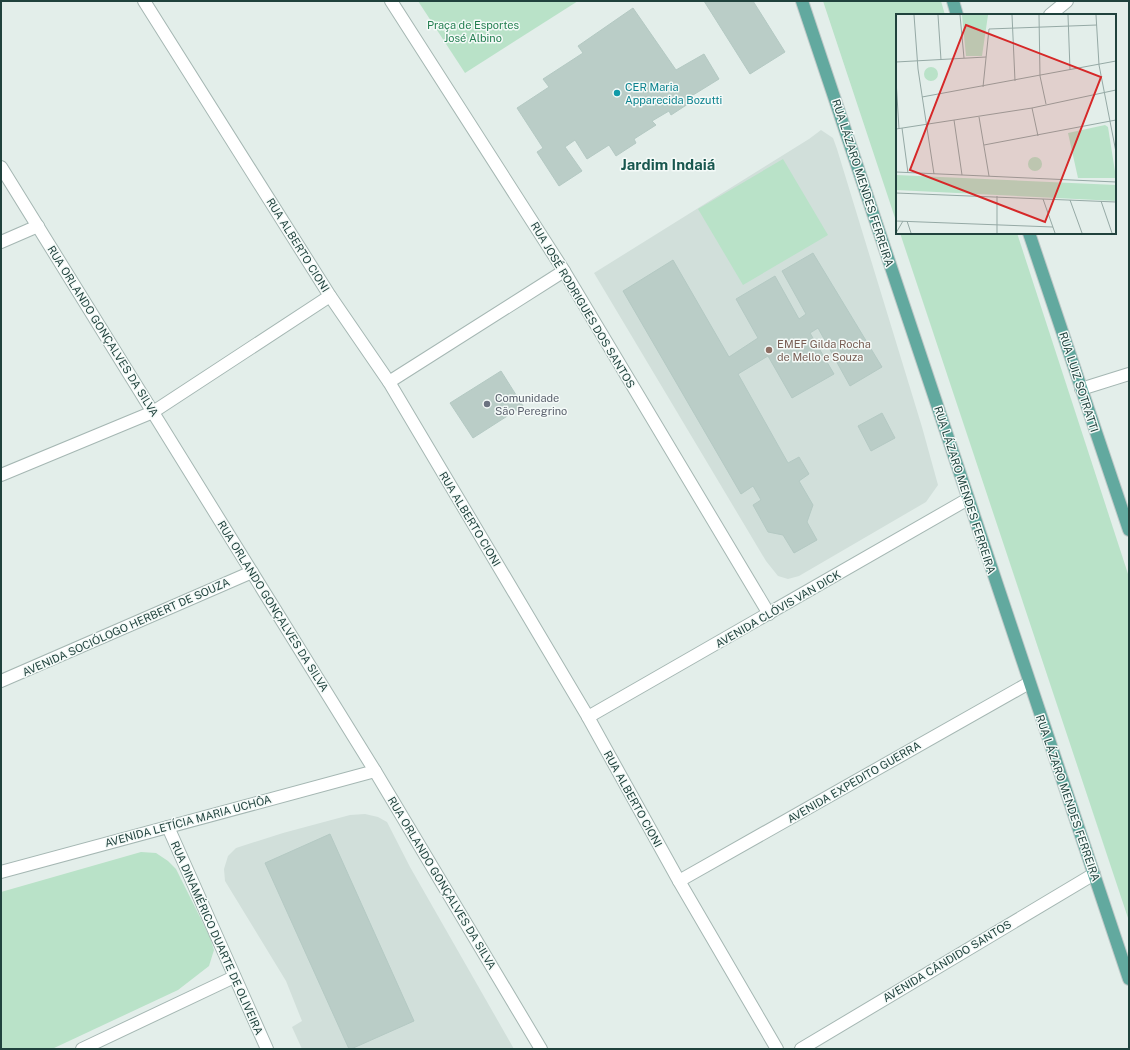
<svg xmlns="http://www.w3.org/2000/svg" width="1130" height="1050" font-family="'Public Sans',sans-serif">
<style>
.built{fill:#d1dfda}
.green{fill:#b9e2c8}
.building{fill:#bacdc7;stroke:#b4c9c3}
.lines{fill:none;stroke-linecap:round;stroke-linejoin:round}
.minor-casing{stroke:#a5b7b3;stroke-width:14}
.major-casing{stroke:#c1cac9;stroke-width:14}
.minor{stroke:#fff;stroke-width:12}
.major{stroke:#62a99f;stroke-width:12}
.culture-dot{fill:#0f9aa8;stroke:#f4faf8;stroke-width:1.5}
.education-dot{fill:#8d6e63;stroke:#f4faf8;stroke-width:1.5}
.worship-dot{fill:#6b7280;stroke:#f4faf8;stroke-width:1.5}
.labels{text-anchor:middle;stroke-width:3;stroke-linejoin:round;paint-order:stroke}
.park-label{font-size:11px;fill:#247f51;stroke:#f4faf8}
.culture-label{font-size:11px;fill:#0d838f;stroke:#f4faf8;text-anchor:start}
.street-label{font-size:11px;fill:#20423d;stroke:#f4faf8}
.education-label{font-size:11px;fill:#785e54;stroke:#f4faf8;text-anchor:start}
.worship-label{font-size:11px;fill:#5b616d;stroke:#f4faf8;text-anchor:start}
.district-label{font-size:15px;font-weight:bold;fill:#19574f;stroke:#f4faf8}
.inset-road{fill:none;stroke:#95a9a5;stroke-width:1}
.view{fill:#d62828;fill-opacity:0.15;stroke:#d62828;stroke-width:2}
.inset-edge{fill:none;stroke:#20423d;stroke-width:2}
</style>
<rect width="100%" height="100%" fill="#e3eeea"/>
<!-- built -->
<g class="built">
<path d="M821 130 833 138 837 149 922 427 938 485 926 502 799 576 788 579 778 576 766 561 594 273 809 139Z"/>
<path d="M365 814 378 817 387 822 410 867 514 1049H302L292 1027 302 1021 286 981 225 881 224 869 228 856 236 848 283 833 350 815Z"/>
</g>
<!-- green -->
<g class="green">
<path d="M418 1H578L465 73Z"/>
<path d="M823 1H941L945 15H897V224Z"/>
<path d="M783 159 828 235 743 285 698 209Z"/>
<path d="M900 233H1017L1129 577V921Z"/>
<path d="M141 852 156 853 168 861 176 869 210 937 214 950 209 966 178 990 52 1049H1V892Z"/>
</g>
<!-- building -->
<g class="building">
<path d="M704 1H753L785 52 750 74Z"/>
<path d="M633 8 676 70 704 54 719 79 685 100 688 104 671 115 669 111 652 121 656 125 634 139 636 143 616 156 609 145 587 159 575 140 565 147 582 171 559 186 537 152 543 148 517 108 549 87 543 79 583 53 578 46Z"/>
<path d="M813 253 882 367 850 386 818 328 810 333 834 374 792 398 768 356 738 374 788 463 799 457 809 474 799 481 813 505 807 522 817 540 794 553 783 535 768 532 753 505 761 500 753 486 741 494 623 291 673 260 729 357 758 338 736 299 775 276 799 319 806 314 782 271Z"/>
<path d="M501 371 523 406 473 438 450 403Z"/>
<path d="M882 413 895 438 871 451 858 426Z"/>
<path d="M330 834 414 1021 351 1049H349L265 863Z"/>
</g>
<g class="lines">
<!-- minor casing -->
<g class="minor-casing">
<g id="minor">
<path d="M144 1 330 296 389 382 588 717 679 881 777 1049"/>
<path d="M391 1 564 271 769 614"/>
<path d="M1050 15 1067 1"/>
<path d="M1 167 375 771 541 1049"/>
<path d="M1 242 38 226"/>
<path d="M389 382 564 271"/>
<path d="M1081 389 1129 374"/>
<path d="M1 475 153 412 330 296"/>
<path d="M1 681 252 572"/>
<path d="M588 717 968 499"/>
<path d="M168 827 267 1049"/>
<path d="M1 872 375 771"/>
<path d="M679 881 1029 683"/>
<path d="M82 1049 234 977"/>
<path d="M801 1049 1094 874"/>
</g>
</g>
<!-- major casing -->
<g class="major-casing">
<g id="major">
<path d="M802 1 1129 979"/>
<path d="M953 1 957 15"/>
<path d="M1029 233 1129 530"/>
</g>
</g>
<!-- minor -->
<use href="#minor" class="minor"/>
<!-- major -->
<use href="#major" class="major"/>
</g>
<!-- markers -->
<circle class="culture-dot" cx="617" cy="93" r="4"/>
<circle class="education-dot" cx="769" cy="350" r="4"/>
<circle class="worship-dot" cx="487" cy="404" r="4"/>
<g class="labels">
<!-- park labels -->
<g class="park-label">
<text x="473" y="29">Praça de Esportes<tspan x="473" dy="13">José Albino</tspan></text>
</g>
<!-- culture labels -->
<g class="culture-label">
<text x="625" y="91">CER Maria<tspan x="625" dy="13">Apparecida Bozutti</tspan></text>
</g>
<!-- street labels -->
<g class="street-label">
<text transform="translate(863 183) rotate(72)" y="4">RUA LÁZARO MENDES FERREIRA</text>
<text transform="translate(298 245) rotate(58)" y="4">RUA ALBERTO CIONI</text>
<text transform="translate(583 305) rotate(59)" y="4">RUA JOSÉ RODRIGUES DOS SANTOS</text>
<text transform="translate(103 331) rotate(58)" y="4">RUA ORLANDO GONÇALVES DA SILVA</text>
<text transform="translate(1079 382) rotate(72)" y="4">RUA LUIZ SOTRATTI</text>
<text transform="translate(965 490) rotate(72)" y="4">RUA LÁZARO MENDES FERREIRA</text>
<text transform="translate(470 519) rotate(59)" y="4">RUA ALBERTO CIONI</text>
<text transform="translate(273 606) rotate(58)" y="4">RUA ORLANDO GONÇALVES DA SILVA</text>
<text transform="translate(778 609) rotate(-30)" y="4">AVENIDA CLÓVIS VAN DICK</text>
<text transform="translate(126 627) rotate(-24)" y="4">AVENIDA SOCIÓLOGO HERBERT DE SOUZA</text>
<text transform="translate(854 782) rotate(-30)" y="4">AVENIDA EXPEDITO GUERRA</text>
<text transform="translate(1068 798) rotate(71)" y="4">RUA LÁZARO MENDES FERREIRA</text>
<text transform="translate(633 799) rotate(61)" y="4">RUA ALBERTO CIONI</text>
<text transform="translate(188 821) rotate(-15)" y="4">AVENIDA LETÍCIA MARIA UCHÔA</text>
<text transform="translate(442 883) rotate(59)" y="4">RUA ORLANDO GONÇALVES DA SILVA</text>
<text transform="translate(217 938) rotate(66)" y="4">RUA DINAMÉRICO DUARTE DE OLIVEIRA</text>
<text transform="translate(947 961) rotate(-31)" y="4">AVENIDA CÂNDIDO SANTOS</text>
</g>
<!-- education labels -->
<g class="education-label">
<text x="777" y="348">EMEF Gilda Rocha<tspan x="777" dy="13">de Mello e Souza</tspan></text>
</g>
<!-- worship labels -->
<g class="worship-label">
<text x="495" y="402">Comunidade<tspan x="495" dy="13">São Peregrino</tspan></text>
</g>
<!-- district labels -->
<g class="district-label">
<text x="668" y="170">Jardim Indaiá</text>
</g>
</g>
<!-- overview -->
<g transform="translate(896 14)">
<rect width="220" height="220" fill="#e3eeea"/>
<path d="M66 1H92L86 42H70ZM28 60a7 7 0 1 1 14 0a7 7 0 1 1-14 0ZM209 111 212 113 220 164H182L172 119ZM132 150a7 7 0 1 1 14 0a7 7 0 1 1-14 0ZM0 161 220 171V187L0 176Z" fill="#b9e2c8"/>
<path class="inset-road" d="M18 1 22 55 38 160M42 1 45 46M64 1 68 44M116 1 119 67M143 1 144 62 150 90M172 1 174 56M200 1 203 51 220 138M0 48 90 43M0 66 3 115M87 73 93 15 201 11M26 83 220 47M136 94 142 122M83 103 93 162M58 106 66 161M6 114 12 159M0 115 136 94 220 76M88 131 220 106M0 158 220 168M0 179 220 188M147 185 159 219M174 186 186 219M205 187 216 219M0 207 157 213M11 207 15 219M0 219 7 207M101 219V182"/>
<path class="view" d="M70 11 205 63 149 208 14 156Z"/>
<rect width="220" height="220" class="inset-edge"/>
</g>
<!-- border -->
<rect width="1130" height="1050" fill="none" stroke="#20423d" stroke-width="4"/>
</svg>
